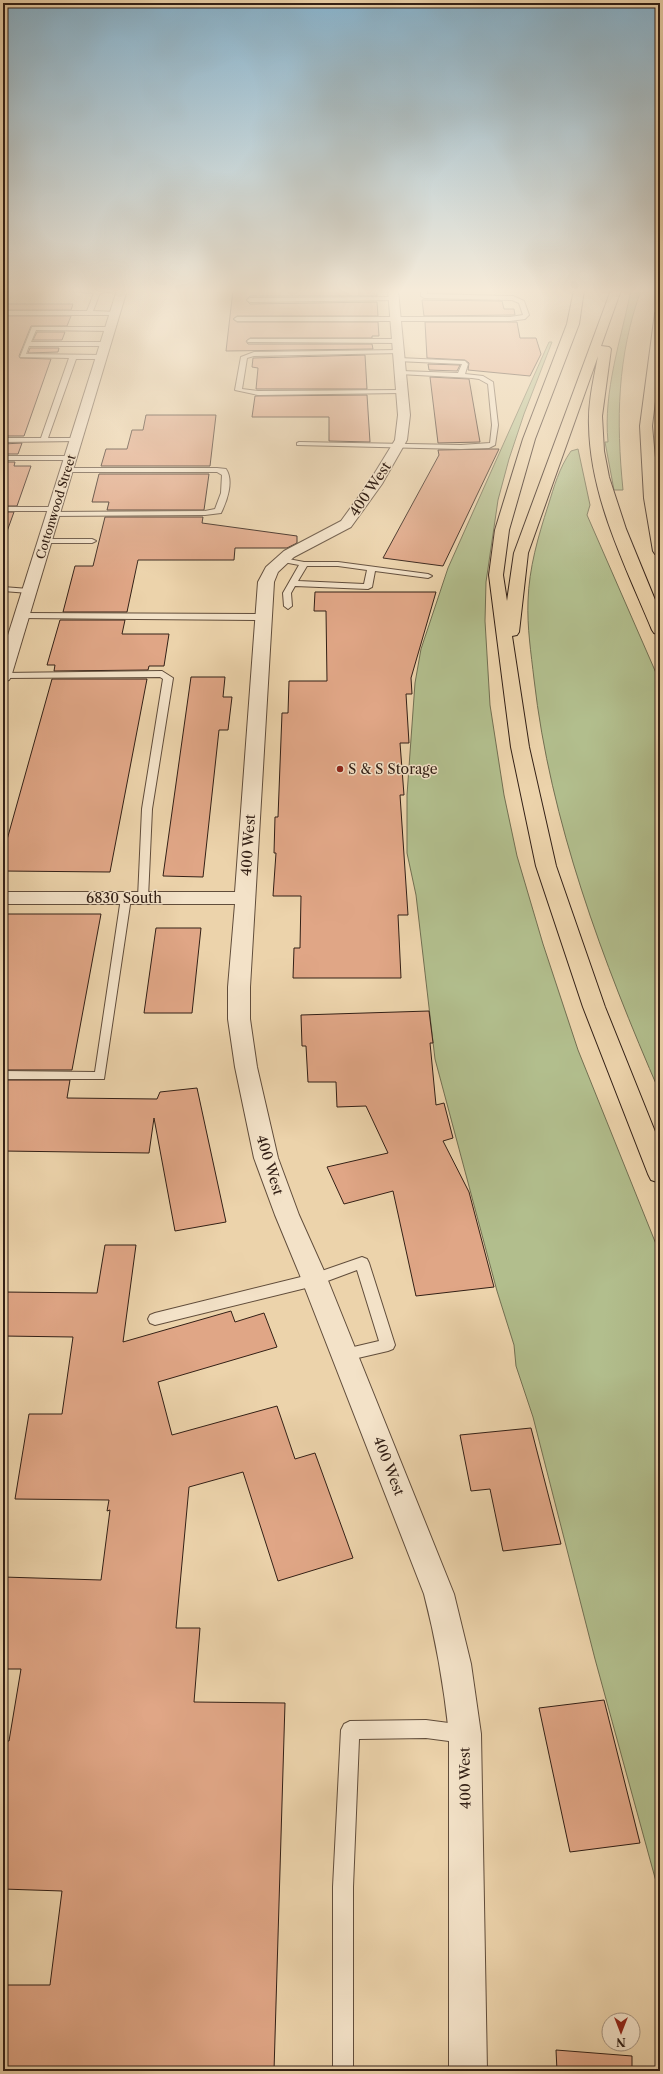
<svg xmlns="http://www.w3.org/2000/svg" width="663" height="2074" font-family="'Libre Caslon Text',serif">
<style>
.green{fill:#b2be8d;stroke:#726f52}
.building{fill:#e0a686;stroke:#332016}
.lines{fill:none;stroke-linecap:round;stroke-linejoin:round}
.service-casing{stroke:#614d3b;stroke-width:2}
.minor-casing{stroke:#614d3b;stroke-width:2}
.tertiary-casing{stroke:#614d3b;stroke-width:2}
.motorway-casing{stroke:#332016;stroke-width:2}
.service{fill:#f3e2c8;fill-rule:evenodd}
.minor{fill:#f3e2c8;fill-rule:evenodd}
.tertiary{fill:#f3e2c8;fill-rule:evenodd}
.motorway{fill:#ecd3ab;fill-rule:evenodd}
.poi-dot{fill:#8f2418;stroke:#f3e2c8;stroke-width:1.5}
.labels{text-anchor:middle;stroke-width:3;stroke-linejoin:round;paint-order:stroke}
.far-street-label{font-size:12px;fill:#332016;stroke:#f3e2c8}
.street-label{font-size:14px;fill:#332016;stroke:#f3e2c8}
.poi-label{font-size:14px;fill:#332016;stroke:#f3e2c8;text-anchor:start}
</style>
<rect width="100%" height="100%" fill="#ecd3ab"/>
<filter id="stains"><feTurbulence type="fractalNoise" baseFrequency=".005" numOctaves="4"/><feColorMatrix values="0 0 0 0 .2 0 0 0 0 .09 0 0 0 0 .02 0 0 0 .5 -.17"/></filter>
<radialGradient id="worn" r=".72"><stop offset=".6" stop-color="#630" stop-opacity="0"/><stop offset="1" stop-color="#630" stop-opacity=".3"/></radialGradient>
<!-- green -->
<g class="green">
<path d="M631 290H641C617 357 616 420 623 490H614L605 442H608C603 391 621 340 631 290Z"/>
<path d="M549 342H552L524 414 509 459 498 500 486 582 485 621 490 705 504 795 517 856 543 944 578 1050 660 1254V1896L595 1659 533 1417 516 1366 514 1345 497 1291 435 1059 416 895 407 853V795L415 683 421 649 448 568Z"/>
<path d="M578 449 590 505 587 515 660 682V1093C603 962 550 821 534 679 531 653 527 627 528 601 529 568 538 537 548 506 554 487 559 468 571 451Z"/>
</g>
<!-- building -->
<g class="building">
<path d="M233 290H377V296H250L246 300 250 304 377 302 378 316H237L233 319 237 322H378L379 336H372V338H250L246 341 248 344H372L373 349 226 351Z"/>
<path d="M422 300 502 301 504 309H514L515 315 424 316Z"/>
<path d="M8 304H73L71 310H6Z"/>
<path d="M3 316H71L67 326H31L19 356 20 358 51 359 24 436H3Z"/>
<path d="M425 322H517L520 338H536L541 354 530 376 468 370 469 363 465 360 427 358Z"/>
<path d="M37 332H65L62 340H33Z"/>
<path d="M30 348H59L58 352 28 353Z"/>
<path d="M365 355 367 389H256L258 368 252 367 253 358Z"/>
<path d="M428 364 460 365 457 371 429 370Z"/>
<path d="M430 377 469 379 480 442 438 443Z"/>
<path d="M367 395 370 442 329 441V417H252L255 396Z"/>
<path d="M146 415H216L210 466H101L106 449H127L132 430H143Z"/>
<path d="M3 443V444L22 443 18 454H3Z"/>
<path d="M491 449H499L443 566 383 558 439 455 438 450Z"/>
<path d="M3 462H15L14 466H31L17 506H3Z"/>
<path d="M99 474H209L204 510H107L109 502H92Z"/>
<path d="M3 512H14L5 537 3 536Z"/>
<path d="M105 517H203L202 523 297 536V543L287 548H235L234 560H138L127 612H63L75 566H93Z"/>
<path d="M315 592H436L411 678 412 694H406L409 743H400L404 795H400L408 915H398L401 978H293L294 948H300L301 896H273L276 853H274L275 817H278L282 713H288L289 681H327L326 611H314Z"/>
<path d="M60 620H125L122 634H169L164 666H149L148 670 54 671 55 665H47Z"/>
<path d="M191 677H225L223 697H232L228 730H219L203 877 163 876Z"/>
<path d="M52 679H147L110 872 3 871V854Z"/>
<path d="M3 914H101L72 1070H3Z"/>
<path d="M156 928H201L192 1013H144Z"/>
<path d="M429 1011 433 1043H430L436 1105 444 1103 453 1138 443 1141 469 1192 494 1287 416 1296 393 1191 344 1204 327 1167 388 1153 366 1106 337 1107 336 1082H308L306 1046H302L301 1015Z"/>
<path d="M3 1080H70L67 1098 157 1099 160 1092 197 1088 226 1222 175 1231 154 1118 149 1153 3 1151Z"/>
<path d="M105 1245H136L123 1342 231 1311 235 1322 264 1313 277 1347 158 1382 172 1435 277 1406 295 1459 315 1453 353 1558 278 1581 243 1472 189 1487 176 1628H200L194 1702 285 1703 274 2071H3V1985H50L62 1891 3 1889V1741H9L21 1669H3V1577L101 1580 110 1510 107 1511 109 1500 15 1499 29 1414H62L73 1337 3 1336V1292L97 1293Z"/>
<path d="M531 1428 561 1544 503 1551 490 1489 471 1491 460 1435Z"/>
<path d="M604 1700 640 1843 570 1852 539 1708Z"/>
<path d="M556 2050 632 2056V2071H557Z"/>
</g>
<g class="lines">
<!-- service casing -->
<g class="service-casing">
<g id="service">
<path d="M58 290H125L100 293 93 311 117 312 115 315H3V311H87L94 293Z"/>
<path d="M421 290H427V294L513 296 524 301 529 315 525 319 510 321H237L234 319 237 317H510L523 315 519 303 512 300 424 298 421 296Z"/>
<path d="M394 297 396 300 250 302 247 300 250 298Z"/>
<path d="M32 327H111L114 329 111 331 36 330 31 342H106L109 344 106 346H29L26 354 102 355 105 357 102 359H76L48 438H76L78 439V441L3 442V438H41L69 358 20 357Z"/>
<path d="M250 339H397L400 341 397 343 248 342 247 341Z"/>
<path d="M399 350 401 351V353L254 356 247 358 242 389 258 391 404 390 405 391 402 393 258 395 235 390 241 357 254 352Z"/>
<path d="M399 358 465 361 468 364 465 374 483 376 493 382 498 425 495 445 489 448 461 449 297 445V443L299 442 461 445 490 443 492 425 488 384 479 379 472 378 399 374V372L401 371 458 373 462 364 397 361 396 360Z"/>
<path d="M3 456H71L75 458 71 460H3Z"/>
<path d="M64 468H217L226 469C234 481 227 501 221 513L205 515 50 516 49 514 53 512 205 511 215 509 221 493 222 475 217 472H67L63 470Z"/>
<path d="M3 507H55L59 509 55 511H3Z"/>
<path d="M42 539H92L96 541 92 543H42Z"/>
<path d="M278 557 304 562H338L428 574 432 576 428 578 375 571 372 587 368 589 295 586 291 593 292 606 288 609 284 606 283 593 299 565 278 561ZM307 566H338L367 570 364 584 298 581Z"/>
<path d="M3 587 29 589 33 591 29 593 3 591Z"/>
<path d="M22 613 263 614 267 617 263 620 19 618V614Z"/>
<path d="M162 671 173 678 152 809 148 898 143 901 138 898 142 809 163 679 160 677 4 678 3 673Z"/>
<path d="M126 895 131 898 104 1079H3V1071L95 1072 121 898Z"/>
<path d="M362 1257 367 1259 369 1263 395 1345 393 1349 388 1351 345 1361 340 1359 338 1355 340 1351 345 1349 379 1341 357 1270 314 1286 155 1325 150 1323 148 1319 150 1315 155 1313 313 1274Z"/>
<path d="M426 1720 464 1725 470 1728 473 1734 470 1740 464 1743 426 1738 359 1739 353 1887V2071H333V1887L341 1730 344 1724 350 1721Z"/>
</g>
</g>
<!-- minor casing -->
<g class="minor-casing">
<path id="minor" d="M388 290H398L410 415 407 440 382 484 351 527 294 557 278 572 274 582 250 987V1019L257 1067 278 1158 299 1215 325 1273 454 1594 471 1664 481 1734 487 2071H449V1734C444 1687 436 1640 424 1594L299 1273 275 1215 254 1158 235 1067 228 1019V987L235 904H3V892H235L258 582 266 567 284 551 341 521 368 484 395 440 398 415Z"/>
</g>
<!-- tertiary casing -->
<g class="tertiary-casing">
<path id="tertiary" d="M117 290H127L11 677 9 680 3 682V651Z"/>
</g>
<!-- motorway casing -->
<g class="motorway-casing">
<g id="motorway">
<path d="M574 290H584L579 324 535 439 509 530 503 575 507 601 514 553 611 290H621L601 346 609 347 611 349 602 416 604 451 609 477 626 529 660 612V635L654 633 652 630C625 565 590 497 589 425 588 402 594 378 598 356L528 553 519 632 517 635 512 636 529 747 556 866 605 1007 660 1144V1183L651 1180 648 1174 583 1007 536 866 511 747 489 575 495 530 523 439 567 324Z"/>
<path d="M660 310V360L652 426 660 510V555L655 554 653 551 644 498 640 426 655 313Z"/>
</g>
</g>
<!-- service -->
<use href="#service" class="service"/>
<!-- minor -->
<use href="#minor" class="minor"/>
<!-- tertiary -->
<use href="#tertiary" class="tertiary"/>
<!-- motorway -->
<use href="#motorway" class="motorway"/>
</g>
<!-- sky -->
<linearGradient id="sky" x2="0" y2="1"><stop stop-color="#88b5d0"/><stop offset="0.5" stop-color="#f6ebd9"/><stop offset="1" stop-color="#f6ebd9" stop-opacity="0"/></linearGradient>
<rect width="663" height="581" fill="url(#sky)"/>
<!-- markers -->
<circle class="poi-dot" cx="340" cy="769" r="4"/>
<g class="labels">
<!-- far-street labels -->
<g class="far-street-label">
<text transform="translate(56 507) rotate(-73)" y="4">Cottonwood Street</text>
</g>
<!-- street labels -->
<g class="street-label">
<text transform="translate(370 489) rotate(-56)" y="5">400 West</text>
<text transform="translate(248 845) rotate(-86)" y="5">400 West</text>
<text x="124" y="903">6830 South</text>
<text transform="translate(270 1165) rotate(73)" y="5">400 West</text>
<text transform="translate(389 1466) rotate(69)" y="5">400 West</text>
<text transform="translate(465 1778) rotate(-91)" y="5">400 West</text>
</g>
<!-- poi labels -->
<g class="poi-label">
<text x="348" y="774">S &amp; S Storage</text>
</g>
</g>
<!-- margin -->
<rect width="663" height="2074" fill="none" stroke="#ecd3ab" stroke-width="16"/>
<rect x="4" y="4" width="655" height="2066" fill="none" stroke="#332016" stroke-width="2"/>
<rect x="8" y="8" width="647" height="2058" fill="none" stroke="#332016"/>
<!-- north arrow -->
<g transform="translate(621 2032) rotate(180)"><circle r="19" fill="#f3e2c8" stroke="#a69481"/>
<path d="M0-3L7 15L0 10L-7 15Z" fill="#8f2418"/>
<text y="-6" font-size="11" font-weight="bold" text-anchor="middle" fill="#332016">N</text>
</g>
<rect width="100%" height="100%" filter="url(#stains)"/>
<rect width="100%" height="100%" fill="url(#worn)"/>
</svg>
